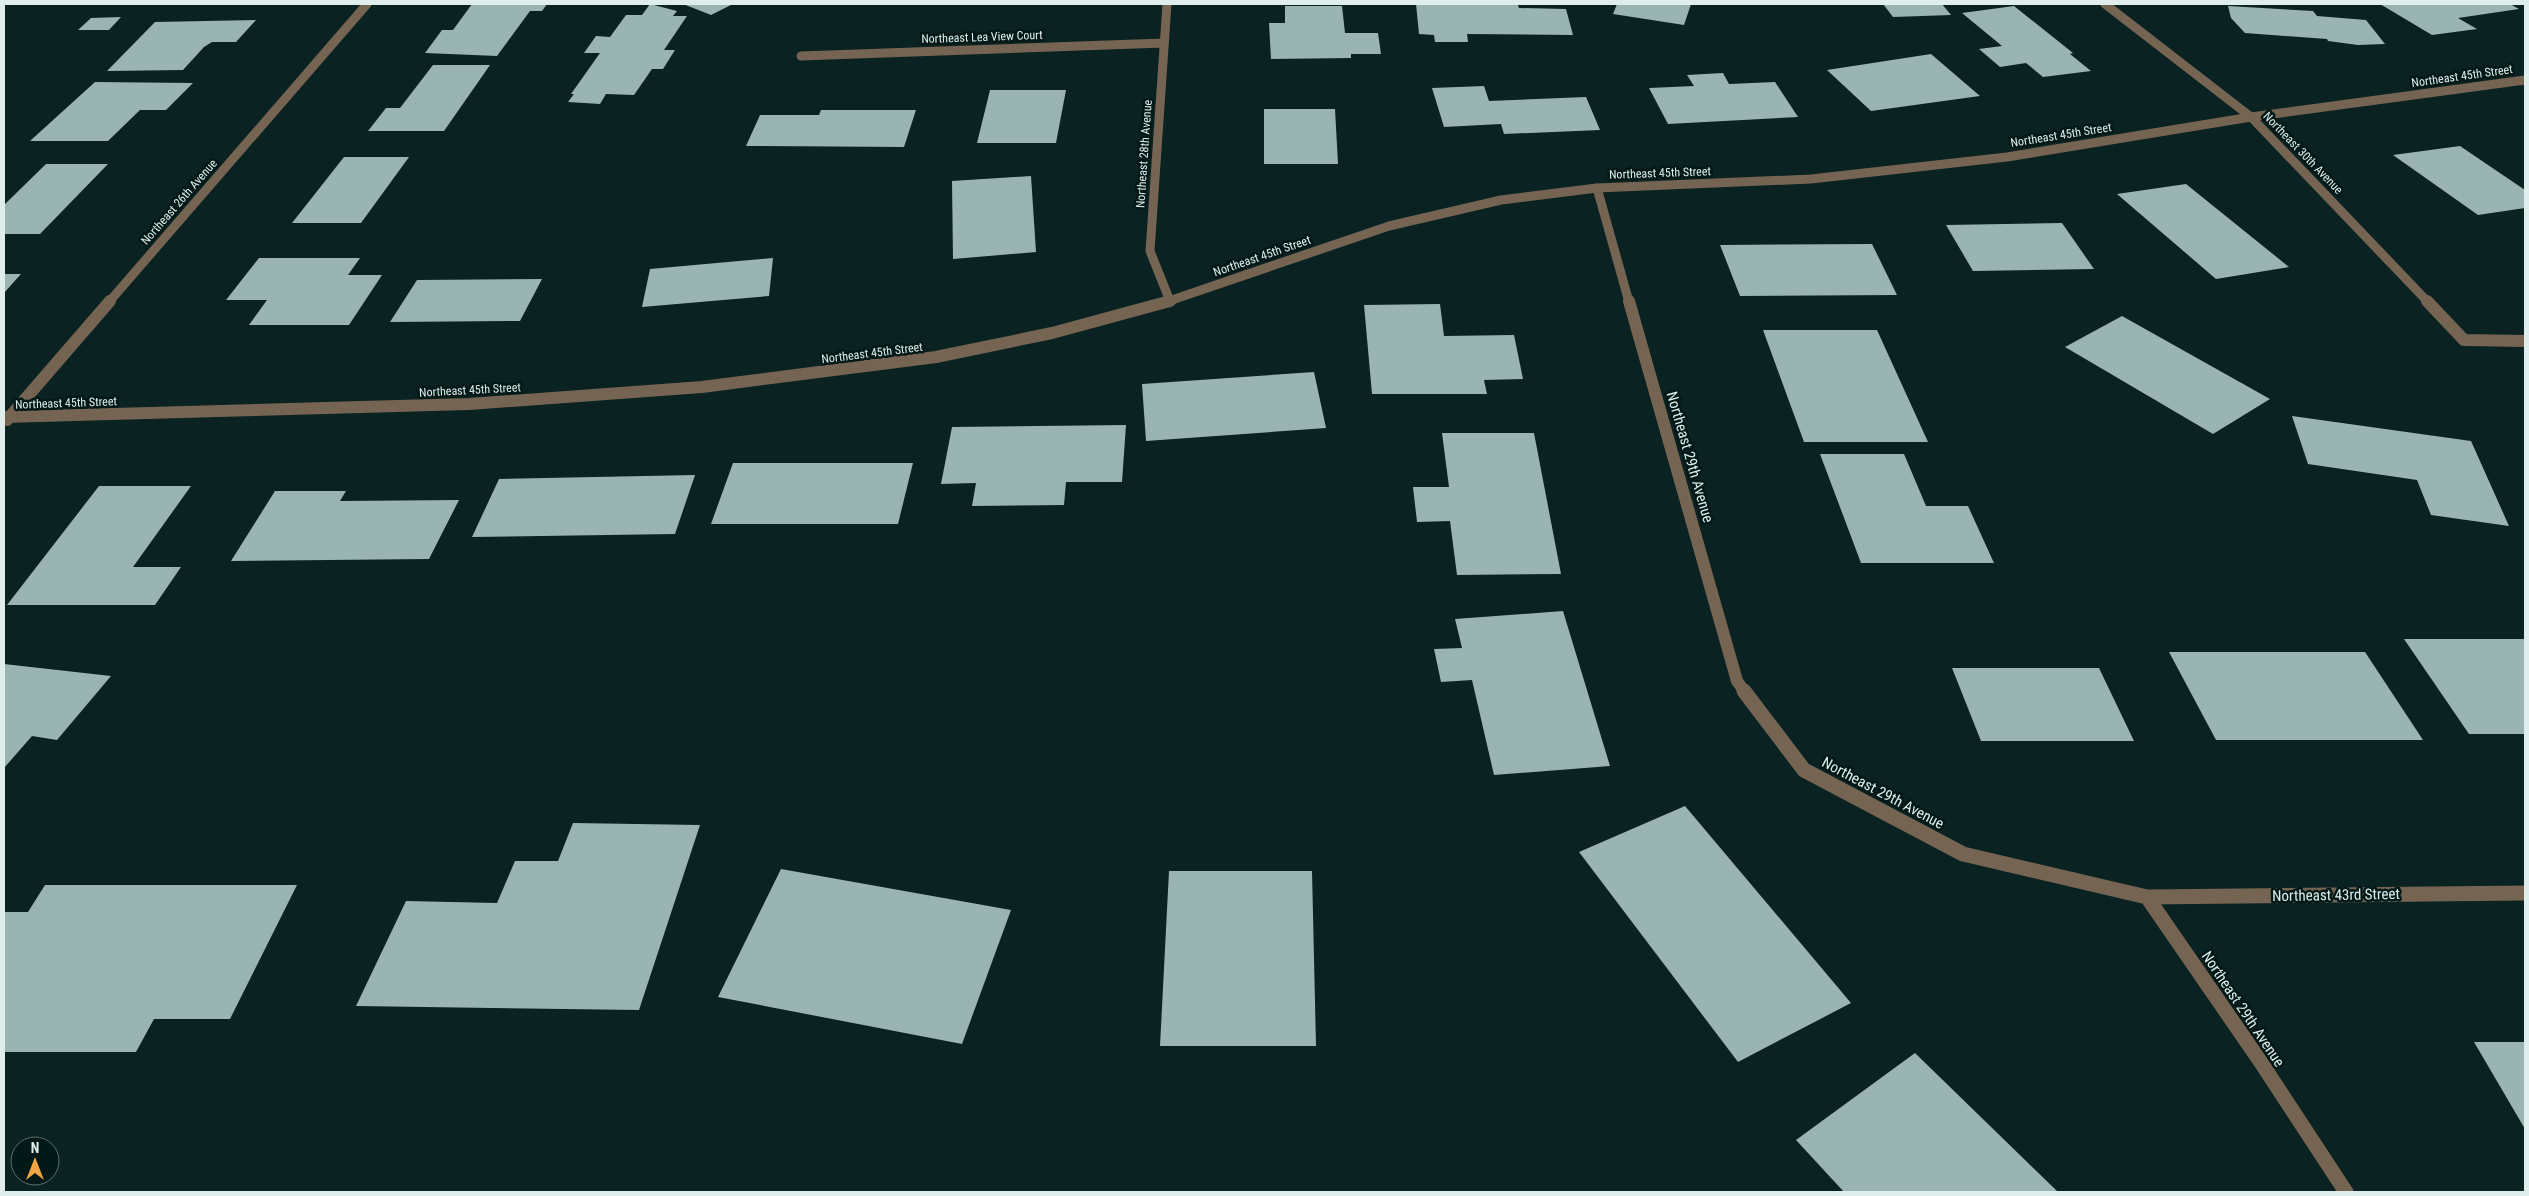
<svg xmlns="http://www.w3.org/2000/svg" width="2529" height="1196" font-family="'Roboto Condensed',sans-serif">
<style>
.building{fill:#99b4b2}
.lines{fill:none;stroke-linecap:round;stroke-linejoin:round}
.minor-far2{stroke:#756452;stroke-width:9}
.minor-far1{stroke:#756452;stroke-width:12}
.minor{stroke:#756452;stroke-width:15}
.labels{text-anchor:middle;stroke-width:5;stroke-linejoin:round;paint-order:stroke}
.far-street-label{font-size:12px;fill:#dfedec;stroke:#021918}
.street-label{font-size:15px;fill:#dfedec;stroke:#021918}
</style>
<rect width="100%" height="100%" fill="#0a2221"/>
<!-- building -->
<g class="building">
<path d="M472 4H547L542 11H530L497 56 425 53 442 30H453Z"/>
<path d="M650 4 677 11 673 16H687L664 50H675L663 69H652L634 95 606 94 600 104 568 102 574 94H571L600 53H584L596 36 610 37 626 15H642Z"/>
<path d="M683 4H733L711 15Z"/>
<path d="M1416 4 1518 5 1519 8 1566 9 1573 35 1467 34 1468 42H1435L1434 35 1419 34Z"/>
<path d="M1617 4H1691L1684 25 1613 14Z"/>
<path d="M1883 4H1942L1951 15 1893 17Z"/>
<path d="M2380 4H2510L2519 9 2458 18 2477 29 2432 35Z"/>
<path d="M1285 6H1342L1345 33H1378L1381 54H1351V58L1271 59 1269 23H1285Z"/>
<path d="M2014 6 2073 53 2070 54 2091 71 2043 77 2026 63 2000 67 1979 49 2002 46 1962 13Z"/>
<path d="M2228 6 2313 11 2317 16 2366 20 2385 44 2358 45 2328 41 2327 39 2245 33 2231 18Z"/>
<path d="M121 17 109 30H78L91 18Z"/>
<path d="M256 20 236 42H212L204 47 183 70 107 71 155 22Z"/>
<path d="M1931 54 1980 96 1871 111 1827 70Z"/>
<path d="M433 65H490L444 131H368L386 108H400Z"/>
<path d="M1723 73 1729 84 1775 82 1798 117 1668 124 1649 88 1694 86 1687 75Z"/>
<path d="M95 82 193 83 166 110H140L108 141H30Z"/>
<path d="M1484 86 1489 101 1586 97 1600 130 1504 134 1501 124 1444 127 1432 88Z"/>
<path d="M990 90H1066L1056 143H977Z"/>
<path d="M1264 109H1335L1338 164H1264Z"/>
<path d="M821 110H916L904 147 746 146 760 115H819Z"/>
<path d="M2460 146 2525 190V208L2478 215 2393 155Z"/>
<path d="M344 157H409L361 223H292Z"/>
<path d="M46 164H108L40 234H4V205Z"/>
<path d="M1031 176 1036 252 953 259 952 181Z"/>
<path d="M2186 184 2289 267 2216 279 2117 194Z"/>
<path d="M2062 223 2094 269 1973 271 1946 225Z"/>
<path d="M1872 244 1897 295 1740 296 1720 245Z"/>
<path d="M259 258H360L348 275H382L349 325H249L267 300H226Z"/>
<path d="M773 258 769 296 642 307 650 269Z"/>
<path d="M4 274H21L4 293Z"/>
<path d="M542 279 520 321 390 322 417 280Z"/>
<path d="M1440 304 1444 336 1514 335 1523 379 1484 380 1487 394H1372L1364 305Z"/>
<path d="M2122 316 2270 399 2213 434 2065 347Z"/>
<path d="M1763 330H1877L1928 442H1804Z"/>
<path d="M1314 372 1326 428 1146 441 1142 384Z"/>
<path d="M2292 416 2471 441 2509 526 2431 515 2417 480 2308 464Z"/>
<path d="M1126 425 1122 482H1066L1064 505 972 506 976 483 941 484 952 427Z"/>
<path d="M1442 433H1534L1561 574 1457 575 1450 521 1417 522 1413 487H1449Z"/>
<path d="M1820 454H1904L1926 506H1968L1994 563H1861Z"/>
<path d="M733 463H913L898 524H711Z"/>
<path d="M695 475 675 534 472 537 499 479Z"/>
<path d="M99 486H191L133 567H181L155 605H7Z"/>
<path d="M275 491H346L340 501 459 500 429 559 231 561Z"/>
<path d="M1563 611 1610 766 1494 775 1472 680 1441 682 1434 649 1462 648 1455 619Z"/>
<path d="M2404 639H2525V734H2469Z"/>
<path d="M2169 652H2365L2423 740H2216Z"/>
<path d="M4 664 111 676 57 740 32 736 4 768Z"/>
<path d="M1952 668H2099L2134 741H1981Z"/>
<path d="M1685 806 1851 1003 1738 1062 1579 852Z"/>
<path d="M573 823 700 825 639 1010 356 1006 406 901 497 903 515 861H558Z"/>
<path d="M781 869 1011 910 962 1044 718 997Z"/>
<path d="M1169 871H1312L1316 1046H1160Z"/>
<path d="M45 885H297L230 1019H154L136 1052H4V912H28Z"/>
<path d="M2474 1042H2525V1129Z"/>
<path d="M1915 1053 2058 1192H1844L1796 1140Z"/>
</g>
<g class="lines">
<!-- minor-far2 -->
<g class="minor-far2">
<path d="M1167 4 1150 251 1170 301"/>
<path d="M2105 4 2251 117 2428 302"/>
<path d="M801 56 1164 43"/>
<path d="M1597 188 1629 302"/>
<path d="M109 302 367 4"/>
<path d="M1166 302 1389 226 1501 200 1597 188 1811 179 2007 157 2251 117 2525 80"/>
</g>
<!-- minor-far1 -->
<g class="minor-far1">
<path d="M1629 301 1737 681 1745 692"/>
<path d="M2427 301 2464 340 2525 341"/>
<path d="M4 417 469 404 702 387 936 357 1052 333 1170 301"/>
<path d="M7 420 110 301"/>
</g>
<!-- minor -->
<g class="minor">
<path d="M1744 691 1804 770 1963 854 2147 897 2260 1061 2346 1192"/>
<path d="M2147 897 2525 893"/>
</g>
</g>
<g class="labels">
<!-- far-street labels -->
<g class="far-street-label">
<text transform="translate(982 37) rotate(-2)" y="4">Northeast Lea View Court</text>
<text transform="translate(2462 76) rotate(-8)" y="4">Northeast 45th Street</text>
<text transform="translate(2061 135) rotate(-9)" y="4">Northeast 45th Street</text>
<text transform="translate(2303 153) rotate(46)" y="4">Northeast 30th Avenue</text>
<text transform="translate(1144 154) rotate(-86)" y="4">Northeast 28th Avenue</text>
<text transform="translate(1660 173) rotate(-2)" y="4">Northeast 45th Street</text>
<text transform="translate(179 202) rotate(-49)" y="4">Northeast 26th Avenue</text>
<text transform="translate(1262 256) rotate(-19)" y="4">Northeast 45th Street</text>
<text transform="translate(872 353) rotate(-7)" y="4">Northeast 45th Street</text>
<text transform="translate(470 390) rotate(-3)" y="4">Northeast 45th Street</text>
<text transform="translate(66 403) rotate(-2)" y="4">Northeast 45th Street</text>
</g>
<!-- street labels -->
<g class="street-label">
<text transform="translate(1690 457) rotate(74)" y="5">Northeast 29th Avenue</text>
<text transform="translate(1883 793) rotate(28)" y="5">Northeast 29th Avenue</text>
<text transform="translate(2336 895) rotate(-1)" y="5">Northeast 43rd Street</text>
<text transform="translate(2243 1009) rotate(56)" y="5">Northeast 29th Avenue</text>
</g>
</g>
<!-- border -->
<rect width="2529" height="1196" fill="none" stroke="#dfedec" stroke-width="10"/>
<!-- north arrow -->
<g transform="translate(35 1161)"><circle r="24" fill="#021918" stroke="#5a6e6d"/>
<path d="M0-4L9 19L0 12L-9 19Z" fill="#f3a443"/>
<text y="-8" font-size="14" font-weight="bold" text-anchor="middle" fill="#dfedec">N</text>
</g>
</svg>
